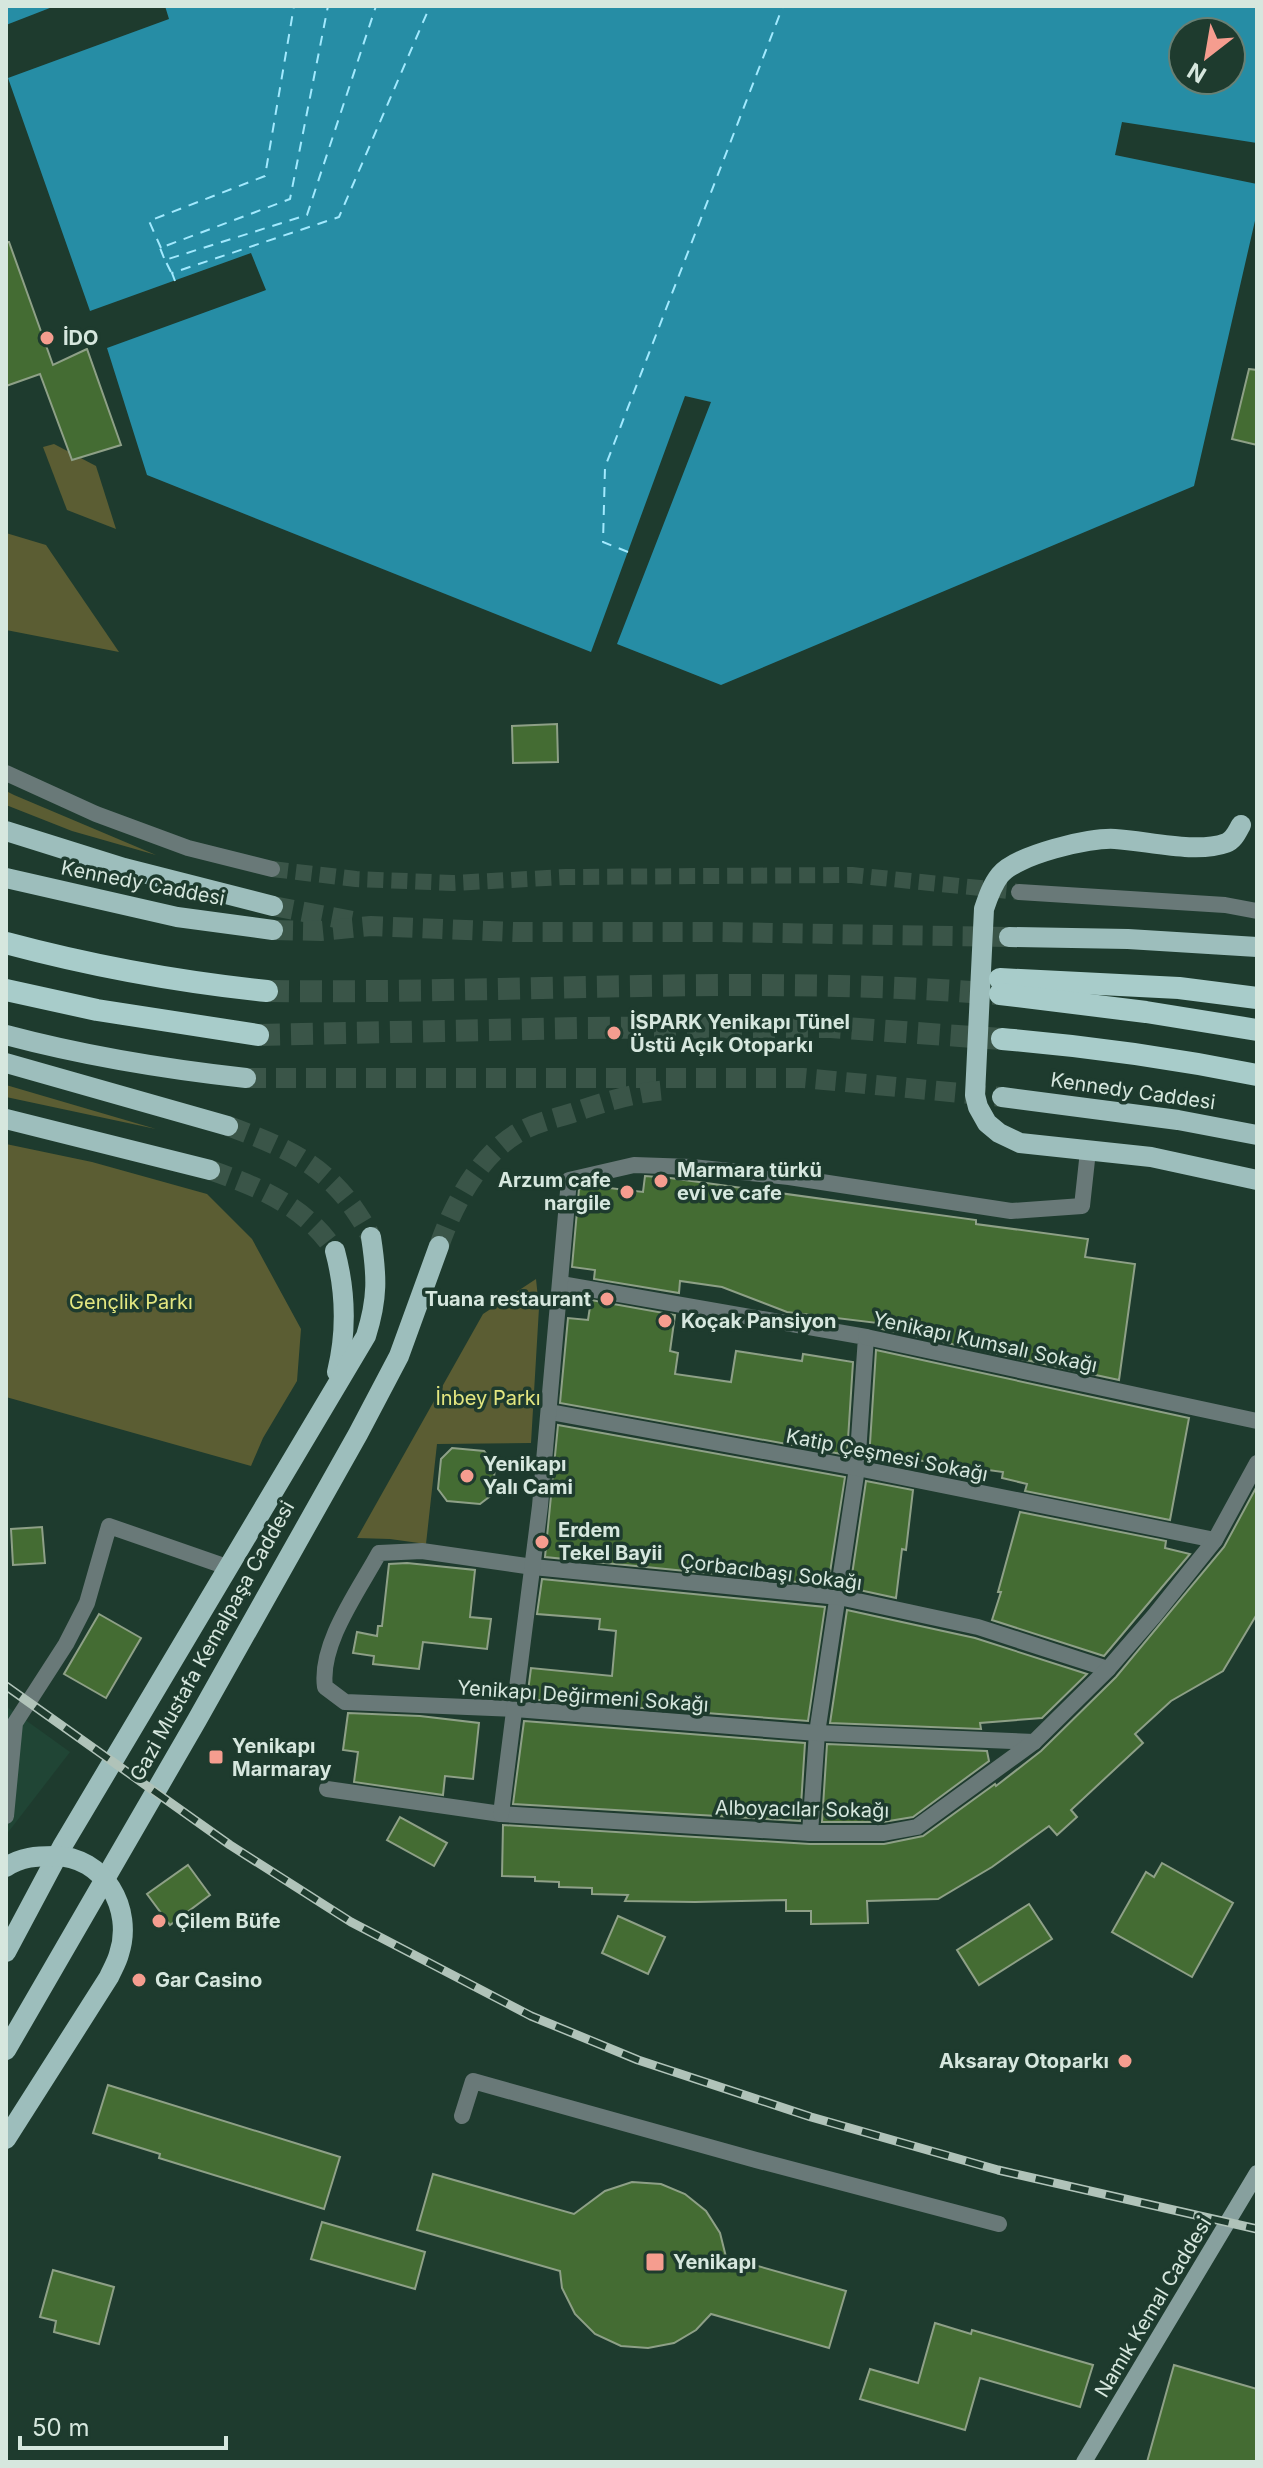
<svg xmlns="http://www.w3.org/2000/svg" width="1263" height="2468" font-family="Inter,sans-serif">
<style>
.built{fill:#204535}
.green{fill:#5b5d33}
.water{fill:#268da5;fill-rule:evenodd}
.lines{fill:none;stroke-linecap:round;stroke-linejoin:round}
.ferry{stroke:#a2e9fe;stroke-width:2;stroke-dasharray:10 8;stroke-linecap:butt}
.building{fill:#446c33;stroke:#8ea087;stroke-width:2}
.minor-tunnel{stroke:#3a5548;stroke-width:16;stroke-dasharray:16 8;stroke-linecap:butt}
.primary-tunnel{stroke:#3a5548;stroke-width:20;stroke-dasharray:20 10;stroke-linecap:butt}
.trunk-tunnel{stroke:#3a5548;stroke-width:22;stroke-dasharray:22 11;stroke-linecap:butt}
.pedestrian{stroke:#697978;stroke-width:16}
.minor{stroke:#697978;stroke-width:16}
.tertiary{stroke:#697978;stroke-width:16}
.secondary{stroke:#87a09e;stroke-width:16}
.primary{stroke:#9dbebc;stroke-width:20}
.trunk{stroke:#a8ccca;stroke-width:22}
.rail-casing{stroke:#b0c3b9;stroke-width:9}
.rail{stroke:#1e3b2e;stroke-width:6;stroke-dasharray:18;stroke-linecap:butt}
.primary-bridge{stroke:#9dbebc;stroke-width:20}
.poi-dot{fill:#f59d8f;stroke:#1e3b2e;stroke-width:3}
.labels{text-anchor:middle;stroke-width:7;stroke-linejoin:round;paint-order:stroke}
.poi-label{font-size:20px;font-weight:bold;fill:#d6e7de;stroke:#1e3b2e;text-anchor:start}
.street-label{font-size:20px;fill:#d6e7de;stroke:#1e3b2e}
.park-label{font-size:20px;fill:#e4e780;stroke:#1e3b2e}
</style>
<rect width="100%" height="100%" fill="#1e3b2e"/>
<!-- built -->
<path class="built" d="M6 1706 70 1752 6 1835Z"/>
<!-- green -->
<g class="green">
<path d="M54 444 96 466 116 529 67 510 43 447Z"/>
<path d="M6 533 46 545 119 652 6 630Z"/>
<path d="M6 791 14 795 156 855 72 831 6 805Z"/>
<path d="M6 1085 156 1129 6 1097Z"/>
<path d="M6 1144 92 1162 207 1194 252 1239 301 1329 297 1381 263 1438 251 1466 6 1397Z"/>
<path d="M536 1279 539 1308 531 1443 437 1444 426 1544 390 1539 357 1538 483 1314Z"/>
</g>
<!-- water -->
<g class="water">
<path d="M6 6H55L6 25Z"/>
<path d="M165 6H1257V143L1122 122 1115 155 1257 184V212L1194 486 721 685 617 644 711 402 685 396 591 652 147 475 107 348 266 290 251 253 90 311 8 78 169 19ZM1183 32H1231V80H1183Z"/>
</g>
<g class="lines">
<!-- ferry -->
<g class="ferry">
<path d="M161 248 149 221 265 176 294 6"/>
<path d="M164 258 160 248 290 199 328 6"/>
<path d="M171 272 165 260 307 215 376 6"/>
<path d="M175 281 172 273 339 217 430 6"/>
<path d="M628 552 603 542 605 467 783 6"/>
</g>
</g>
<!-- building -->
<g class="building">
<path d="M6 242H9L53 365 87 349 121 445 72 460 40 374 6 386Z"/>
<path d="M1249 369 1257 370V445L1232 439Z"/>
<path d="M557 724 558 762 513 763 512 726Z"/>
<path d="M645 1176 670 1178 976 1220V1224L1088 1239 1085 1257 1135 1264 1119 1380 877 1328 878 1323 787 1312 722 1287 680 1281 679 1293 594 1279 595 1270 572 1267 579 1189 592 1186 643 1192Z"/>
<path d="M591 1300 675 1315 670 1351 678 1353 675 1374 731 1382 736 1351 802 1361 803 1354 853 1362 847 1455 560 1403 568 1318 588 1320Z"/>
<path d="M876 1350 1189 1418 1170 1520 1025 1491 1027 1484 1002 1478 1003 1472 916 1460 915 1468 869 1459Z"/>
<path d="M558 1425 845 1477 828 1585 545 1557Z"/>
<path d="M452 1448 484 1451 495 1464 493 1494 480 1504 447 1501 438 1489 441 1459Z"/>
<path d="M866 1481 913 1490 906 1550 902 1549 896 1598 850 1588Z"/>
<path d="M1257 1486V1614L1223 1671 1171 1701 1135 1734 1143 1743 1071 1810 1077 1817 1057 1835 1049 1826 992 1867 938 1899 867 1901 868 1923 811 1924V1911H786V1900L695 1902 625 1901 628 1895 592 1894V1888L559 1887V1882L535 1881V1877L502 1876 503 1825 810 1844H884L923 1836 995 1784 996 1786 1041 1751 1116 1677 1224 1547Z"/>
<path d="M1020 1512 1166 1541 1165 1548 1190 1554 1104 1656 992 1620 1001 1592H998Z"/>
<path d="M42 1527 45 1563 13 1565 11 1529Z"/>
<path d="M407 1563 475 1570 470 1617 491 1619 487 1649 423 1642 419 1669 373 1664 374 1656 353 1653 357 1632 377 1636 378 1626H382L389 1564Z"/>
<path d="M542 1579 825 1607 808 1721 527 1699 531 1668 612 1676 616 1631 599 1629 600 1619 537 1614Z"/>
<path d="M847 1610 975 1638 1087 1674 1042 1718 980 1723 981 1729 830 1723Z"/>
<path d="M99 1614 141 1638 106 1698 64 1674Z"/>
<path d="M348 1713 420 1716 479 1723 473 1779 445 1776 443 1795 354 1782 358 1752 343 1750Z"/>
<path d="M524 1721 805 1743 800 1821 513 1804Z"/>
<path d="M827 1744 987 1751 989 1761 913 1817 883 1822H822Z"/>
<path d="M400 1817 447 1843 434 1866 387 1840Z"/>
<path d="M1162 1863 1233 1903 1192 1977 1112 1932 1146 1872 1154 1877Z"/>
<path d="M188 1865 210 1895 170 1925 147 1894Z"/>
<path d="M1029 1904 1052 1939 979 1985 957 1950Z"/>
<path d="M618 1916 665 1937 648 1974 602 1953Z"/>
<path d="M108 2085 340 2157 324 2209 159 2158 160 2154 93 2133Z"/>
<path d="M433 2174 574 2214 605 2191 632 2182 661 2184 685 2194 706 2211 720 2233 726 2257 846 2291 829 2348 711 2314 696 2330 674 2343 648 2348 621 2346 595 2334 575 2314 562 2288 560 2271 417 2230Z"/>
<path d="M322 2222 425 2252 415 2289 311 2259Z"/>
<path d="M53 2270 114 2287 99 2344 54 2332 56 2321 40 2317Z"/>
<path d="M935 2323 971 2334 972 2330 1093 2365 1080 2407 980 2378 965 2430 860 2399 870 2369 918 2383Z"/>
<path d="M1174 2365 1257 2389V2462H1147Z"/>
</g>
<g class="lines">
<!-- minor-tunnel -->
<path class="minor-tunnel" d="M272 869 356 879 453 883 566 877 852 875 1019 892"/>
<!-- primary-tunnel -->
<g class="primary-tunnel">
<path d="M273 906 352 921"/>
<path d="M273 930 321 931 371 926 515 932H718L1009 937"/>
<path d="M246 1078H803L1002 1097"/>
<path d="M228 1126C296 1151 336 1170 371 1237"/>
<path d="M210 1170C259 1187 305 1206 335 1251"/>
<path d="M439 1246C454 1203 481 1151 525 1129 541 1121 561 1117 578 1111 607 1101 637 1092 668 1090"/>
</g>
<!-- trunk-tunnel -->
<g class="trunk-tunnel">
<path d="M267 991C510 994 755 974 998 994"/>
<path d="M258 1035 578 1028 831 1027 1002 1039"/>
</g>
<!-- pedestrian -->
<path class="pedestrian" d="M462 2116 473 2081 756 2160 999 2224"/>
<!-- minor -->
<g class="minor">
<path d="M6 773 96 814 188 848 272 869"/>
<path d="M1019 892 1225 905 1257 911"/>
<path d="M561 1284 866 1337 857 1468 817 1733 810 1833"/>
<path d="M550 1412 857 1468 1215 1540"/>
<path d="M1034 1742 817 1733 515 1709 345 1702 325 1687C319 1644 359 1590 379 1553L422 1551 533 1567 839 1597 978 1627 1108 1669"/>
<path d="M327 1789 501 1814 810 1833H884L917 1827 1034 1742 1108 1669 1154 1616 1215 1540 1257 1463"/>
<path d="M501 1814 540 1506 569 1180 634 1165 692 1167 789 1177 1011 1211 1082 1206 1088 1151"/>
<path d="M6 1816 15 1723 66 1644 87 1603 109 1526 227 1567"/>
</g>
<!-- tertiary -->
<path class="tertiary" d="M866 1337 1257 1421"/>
<!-- secondary -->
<path class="secondary" d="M1084 2462 1257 2173"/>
<!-- primary -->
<g class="primary">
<path d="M1241 825C1237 832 1234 840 1226 843 1196 854 1148 841 1115 839 1090 837 1016 855 1000 875 992 885 988 897 984 909L975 1095 978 1107 987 1123 999 1133 1020 1143 1151 1157 1257 1180"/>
<path d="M6 831 124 868 273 906"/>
<path d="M6 878 177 917 273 930"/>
<path d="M1009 937 1128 939 1257 947"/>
<path d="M6 1035C85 1056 164 1069 246 1078"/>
<path d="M6 1063 228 1126"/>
<path d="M1002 1097 1178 1120 1257 1135"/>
<path d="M6 1119 210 1170"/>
<path d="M335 1251C346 1292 347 1331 337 1372"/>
<path d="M6 1952 63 1845 366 1336C378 1298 377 1276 371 1237"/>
<path d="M6 2050 197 1720 358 1434 399 1356 439 1246"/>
</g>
<!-- trunk -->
<g class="trunk">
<path d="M6 943C92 966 179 982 267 991"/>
<path d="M1000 979 1179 988 1257 998"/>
<path d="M6 990 97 1010 258 1035"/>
<path d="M1000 994 1146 1012 1257 1030"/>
<path d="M1002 1039C1088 1046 1173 1058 1257 1075"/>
</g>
<!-- rail casing -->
<g class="rail-casing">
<path id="rail" d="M6 1686 230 1845 351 1922 531 2016 638 2060 811 2117 998 2170 1257 2229"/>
</g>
<!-- rail -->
<use href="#rail" class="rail"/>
<!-- primary-bridge -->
<path class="primary-bridge" d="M6 1867C21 1857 37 1856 54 1856 104 1856 134 1909 119 1954 117 1962 112 1970 109 1977L6 2139"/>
</g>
<!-- markers -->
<g class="poi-dot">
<circle cx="47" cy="338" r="8"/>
<circle cx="614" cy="1033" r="8"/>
<circle cx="661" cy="1181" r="8"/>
<circle cx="627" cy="1192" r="8"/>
<circle cx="607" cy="1299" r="8"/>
<circle cx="665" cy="1321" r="8"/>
<circle cx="467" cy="1476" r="8"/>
<circle cx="542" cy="1542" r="8"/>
<rect x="208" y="1749" width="16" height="16" rx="4"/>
<circle cx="159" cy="1921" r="8"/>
<circle cx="139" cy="1980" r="8"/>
<circle cx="1125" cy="2061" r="8"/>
<rect x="645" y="2252" width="20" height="20" rx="4"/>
</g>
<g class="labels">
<!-- poi labels -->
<g class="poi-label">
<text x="63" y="345">İDO</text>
<text x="630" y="1029">İSPARK Yenikapı Tünel<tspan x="630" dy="23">Üstü Açık Otoparkı</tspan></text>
<text x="677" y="1177">Marmara türkü<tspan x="677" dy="23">evi ve cafe</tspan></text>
<text x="611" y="1187" text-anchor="end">Arzum cafe<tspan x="611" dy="23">nargile</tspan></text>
<text x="591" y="1306" text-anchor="end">Tuana restaurant</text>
<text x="681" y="1328">Koçak Pansiyon</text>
<text x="483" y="1471">Yenikapı<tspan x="483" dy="23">Yalı Cami</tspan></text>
<text x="558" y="1537">Erdem<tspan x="558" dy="23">Tekel Bayii</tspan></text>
<text x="232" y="1753">Yenikapı<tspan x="232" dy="23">Marmaray</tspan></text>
<text x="175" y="1928">Çilem Büfe</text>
<text x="155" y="1987">Gar Casino</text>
<text x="1109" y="2068" text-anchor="end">Aksaray Otoparkı</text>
<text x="673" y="2269">Yenikapı</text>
</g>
<!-- street labels -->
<g class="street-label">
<text transform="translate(143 883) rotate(11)" y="7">Kennedy Caddesi</text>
<text transform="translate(1133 1091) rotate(8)" y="7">Kennedy Caddesi</text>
<text transform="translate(985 1342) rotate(12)" y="7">Yenikapı Kumsalı Sokağı</text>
<text transform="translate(887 1455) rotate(11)" y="7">Katip Çeşmesi Sokağı</text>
<text transform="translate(771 1572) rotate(7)" y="7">Çorbacıbaşı Sokağı</text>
<text transform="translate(212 1641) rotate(-61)" y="7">Gazi Mustafa Kemalpaşa Caddesi</text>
<text transform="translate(583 1696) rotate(4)" y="7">Yenikapı Değirmeni Sokağı</text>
<text transform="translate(802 1809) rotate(1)" y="7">Alboyacılar Sokağı</text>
<text transform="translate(1153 2307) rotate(-59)" y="7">Namık Kemal Caddesi</text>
</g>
<!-- park labels -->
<g class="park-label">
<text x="131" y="1309">Gençlik Parkı</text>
<text x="488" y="1405">İnbey Parkı</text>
</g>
</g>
<!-- border -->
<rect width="1263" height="2468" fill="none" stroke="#d6e7de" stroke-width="16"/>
<!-- north arrow -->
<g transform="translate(1207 56) rotate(211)"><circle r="38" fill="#1e3b2e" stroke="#688074" stroke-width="2"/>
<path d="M0-6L14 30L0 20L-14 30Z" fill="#f59d8f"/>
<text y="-12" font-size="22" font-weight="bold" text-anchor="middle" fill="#d6e7de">N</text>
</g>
<!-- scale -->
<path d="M20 2436v12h206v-12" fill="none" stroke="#d6e7de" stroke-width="4"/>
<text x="32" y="2436" font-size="24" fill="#d6e7de" stroke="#1e3b2e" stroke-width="6" paint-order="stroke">50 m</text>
</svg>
